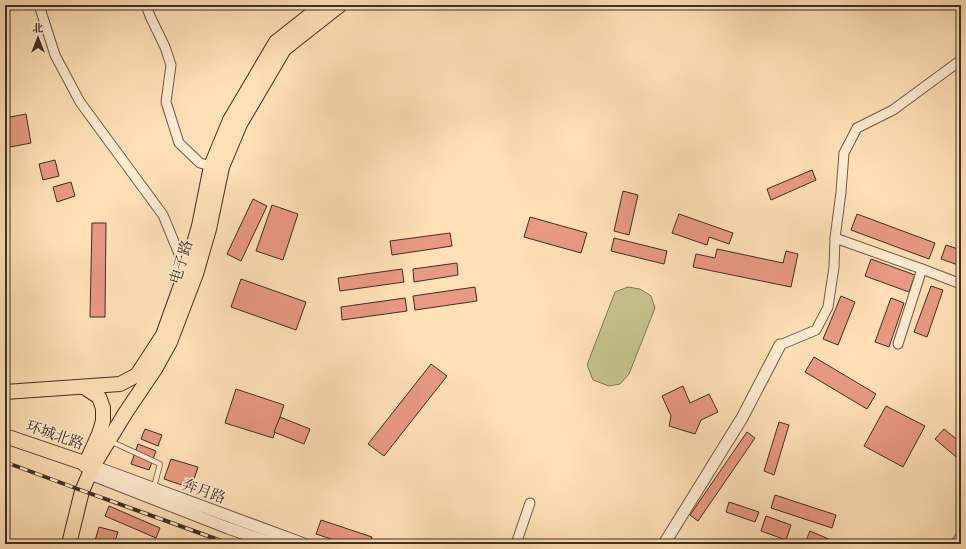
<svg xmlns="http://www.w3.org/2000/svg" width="966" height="549" font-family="'EB Garamond','Noto Serif SC',serif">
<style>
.green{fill:#c5c18b;stroke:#827858}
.building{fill:#e99982;stroke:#3f2f26}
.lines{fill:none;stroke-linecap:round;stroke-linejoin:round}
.service-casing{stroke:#6f5b4a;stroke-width:6}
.minor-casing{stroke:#6f5b4a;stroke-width:11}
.tertiary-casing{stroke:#6f5b4a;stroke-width:13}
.primary-casing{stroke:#3f2f26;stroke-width:16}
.service{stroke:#ffebd0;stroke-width:4.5}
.minor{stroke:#ffebd0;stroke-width:9}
.tertiary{stroke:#ffebd0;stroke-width:11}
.primary{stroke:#ffe0b6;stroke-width:14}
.rail-casing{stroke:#3f2f26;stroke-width:4}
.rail{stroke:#ffebd0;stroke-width:2.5;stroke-dasharray:8;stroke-linecap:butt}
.labels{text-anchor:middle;stroke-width:3;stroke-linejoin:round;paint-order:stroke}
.street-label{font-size:15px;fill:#3f2f26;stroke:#ffebd0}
</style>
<rect width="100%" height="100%" fill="#ffe0b6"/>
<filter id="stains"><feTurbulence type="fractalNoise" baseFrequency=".005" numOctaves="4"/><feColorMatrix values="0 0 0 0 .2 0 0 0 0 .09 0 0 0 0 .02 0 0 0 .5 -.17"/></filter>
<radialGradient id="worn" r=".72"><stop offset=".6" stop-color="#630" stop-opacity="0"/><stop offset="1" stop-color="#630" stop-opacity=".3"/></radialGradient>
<!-- green -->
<path class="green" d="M628 287 640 289 651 296 655 308 629 374 620 384 609 386 593 380 587 365 615 292Z"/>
<!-- building -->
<g class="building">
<path d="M26 114 31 143 5 148V118Z"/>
<path d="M55 160 59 176 43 180 39 164Z"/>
<path d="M812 170 816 180 771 200 767 189Z"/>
<path d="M71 182 75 196 57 202 53 187Z"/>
<path d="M623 191 638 195 629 235 614 231Z"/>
<path d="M253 199 267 206 241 261 227 254Z"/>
<path d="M272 205 298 214 283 260 256 251Z"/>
<path d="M679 214 733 233 729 244 709 237 707 245 672 233Z"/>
<path d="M857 214 935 243 929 259 851 230Z"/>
<path d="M530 217 587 233 581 253 524 237Z"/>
<path d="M92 223H106L105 317H90Z"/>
<path d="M450 233 452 246 392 255 390 241Z"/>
<path d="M614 238 667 251 664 264 611 251Z"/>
<path d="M946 245 961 250V266L941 259Z"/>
<path d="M717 249 783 263 786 251 798 254 791 287 693 267 696 254 715 258Z"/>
<path d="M871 259 915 275 909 292 865 276Z"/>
<path d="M457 263 458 275 414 282 413 269Z"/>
<path d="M402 269 404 282 340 291 338 278Z"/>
<path d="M241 279 306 302 296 330 231 307Z"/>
<path d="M931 286 943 290 927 337 914 332Z"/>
<path d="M475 287 477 301 415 310 413 296Z"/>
<path d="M841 296 855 302 838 345 823 339Z"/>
<path d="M405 298 407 311 342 320 341 307Z"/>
<path d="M891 298 904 303 889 347 875 342Z"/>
<path d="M814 357 876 394 867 409 805 372Z"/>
<path d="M431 364 447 376 384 456 368 444Z"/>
<path d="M683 386 690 403 709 394 718 412 701 420 695 434 669 426 671 416 662 396Z"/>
<path d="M236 389 284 405 273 438 225 423Z"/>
<path d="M886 406 925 426 903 467 864 446Z"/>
<path d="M280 417 310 429 304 444 274 432Z"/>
<path d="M779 422 789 425 774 475 764 471Z"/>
<path d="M145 429 162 435 158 446 141 439Z"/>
<path d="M944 429 961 443V461L935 439Z"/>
<path d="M747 432 755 438 698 521 690 515Z"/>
<path d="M138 444 156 451 149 470 131 464Z"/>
<path d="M171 459 198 467 191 488 164 479Z"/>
<path d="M775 495 836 515 832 528 771 508Z"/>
<path d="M729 502 759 512 755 522 726 512Z"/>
<path d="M109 506 160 528 156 538 105 516Z"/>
<path d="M5 510 10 511 7 524H5Z"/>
<path d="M766 516 791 525 786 540 761 531Z"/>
<path d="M321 520 372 537 369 544H346L316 534Z"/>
<path d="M99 527 118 532 114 544H94Z"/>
<path d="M810 531 831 540 829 544 805 543Z"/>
</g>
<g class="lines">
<!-- service casing -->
<g class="service-casing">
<path id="service" d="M110 441 160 464 154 487"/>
</g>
<!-- minor casing -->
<g class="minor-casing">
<g id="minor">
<path d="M39 5 55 55 80 102 163 215 186 271"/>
<path d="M146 5 150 16 165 47 171 65 166 102 179 143 200 163 211 166"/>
<path d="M835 238 841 192 844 153 857 128 893 110 961 60"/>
<path d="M898 344 922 269 961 284"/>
<path d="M780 345 816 330 828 307 834 267 835 238 922 269"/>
<path d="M516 544 530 503"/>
<path d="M955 544 961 536"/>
</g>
</g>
<!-- tertiary casing -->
<g class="tertiary-casing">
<g id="tertiary">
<path d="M93 466 304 544"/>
<path d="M90 474 228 528 273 544"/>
<path d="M664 544 742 418 780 345"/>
</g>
</g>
<!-- primary casing -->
<g class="primary-casing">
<g id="primary">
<path d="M84 387 99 397 103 408V421L99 434 85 465"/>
<path d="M5 392 120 384 137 375 163 335 186 271 199 226 211 166 230 120 276 42 323 5"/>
<path d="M5 436 93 466"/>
<path d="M69 544 82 491 93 466 126 412 155 369 170 342 196 274 209 229 222 167 240 124 284 49 340 5"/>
</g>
</g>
<!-- service -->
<use href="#service" class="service"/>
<!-- minor -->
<use href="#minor" class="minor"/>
<!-- tertiary -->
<use href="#tertiary" class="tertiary"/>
<!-- primary -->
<use href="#primary" class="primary"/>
<!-- rail casing -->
<g class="rail-casing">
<path id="rail" d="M5 462 75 488 230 544"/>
</g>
<!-- rail -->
<use href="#rail" class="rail"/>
</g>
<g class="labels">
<!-- street labels -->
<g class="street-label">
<text transform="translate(181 262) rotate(-73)" y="5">电子路</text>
<text transform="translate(55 435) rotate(19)" y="5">环城北路</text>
<text transform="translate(204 491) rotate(20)" y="5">奔月路</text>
</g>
</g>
<!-- margin -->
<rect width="966" height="549" fill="none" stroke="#ffe0b6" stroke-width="20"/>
<rect x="6" y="6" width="954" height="537" fill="none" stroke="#3f2f26" stroke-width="2"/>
<rect x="10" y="10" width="946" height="529" fill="none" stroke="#3f2f26"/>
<!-- north arrow -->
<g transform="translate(38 38)" stroke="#ffebd0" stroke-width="3" paint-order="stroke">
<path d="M0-3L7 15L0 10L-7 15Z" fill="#3f2f26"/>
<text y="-6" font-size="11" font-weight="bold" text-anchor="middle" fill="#3f2f26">北</text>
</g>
<rect width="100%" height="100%" filter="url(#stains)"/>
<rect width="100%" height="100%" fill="url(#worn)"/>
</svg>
